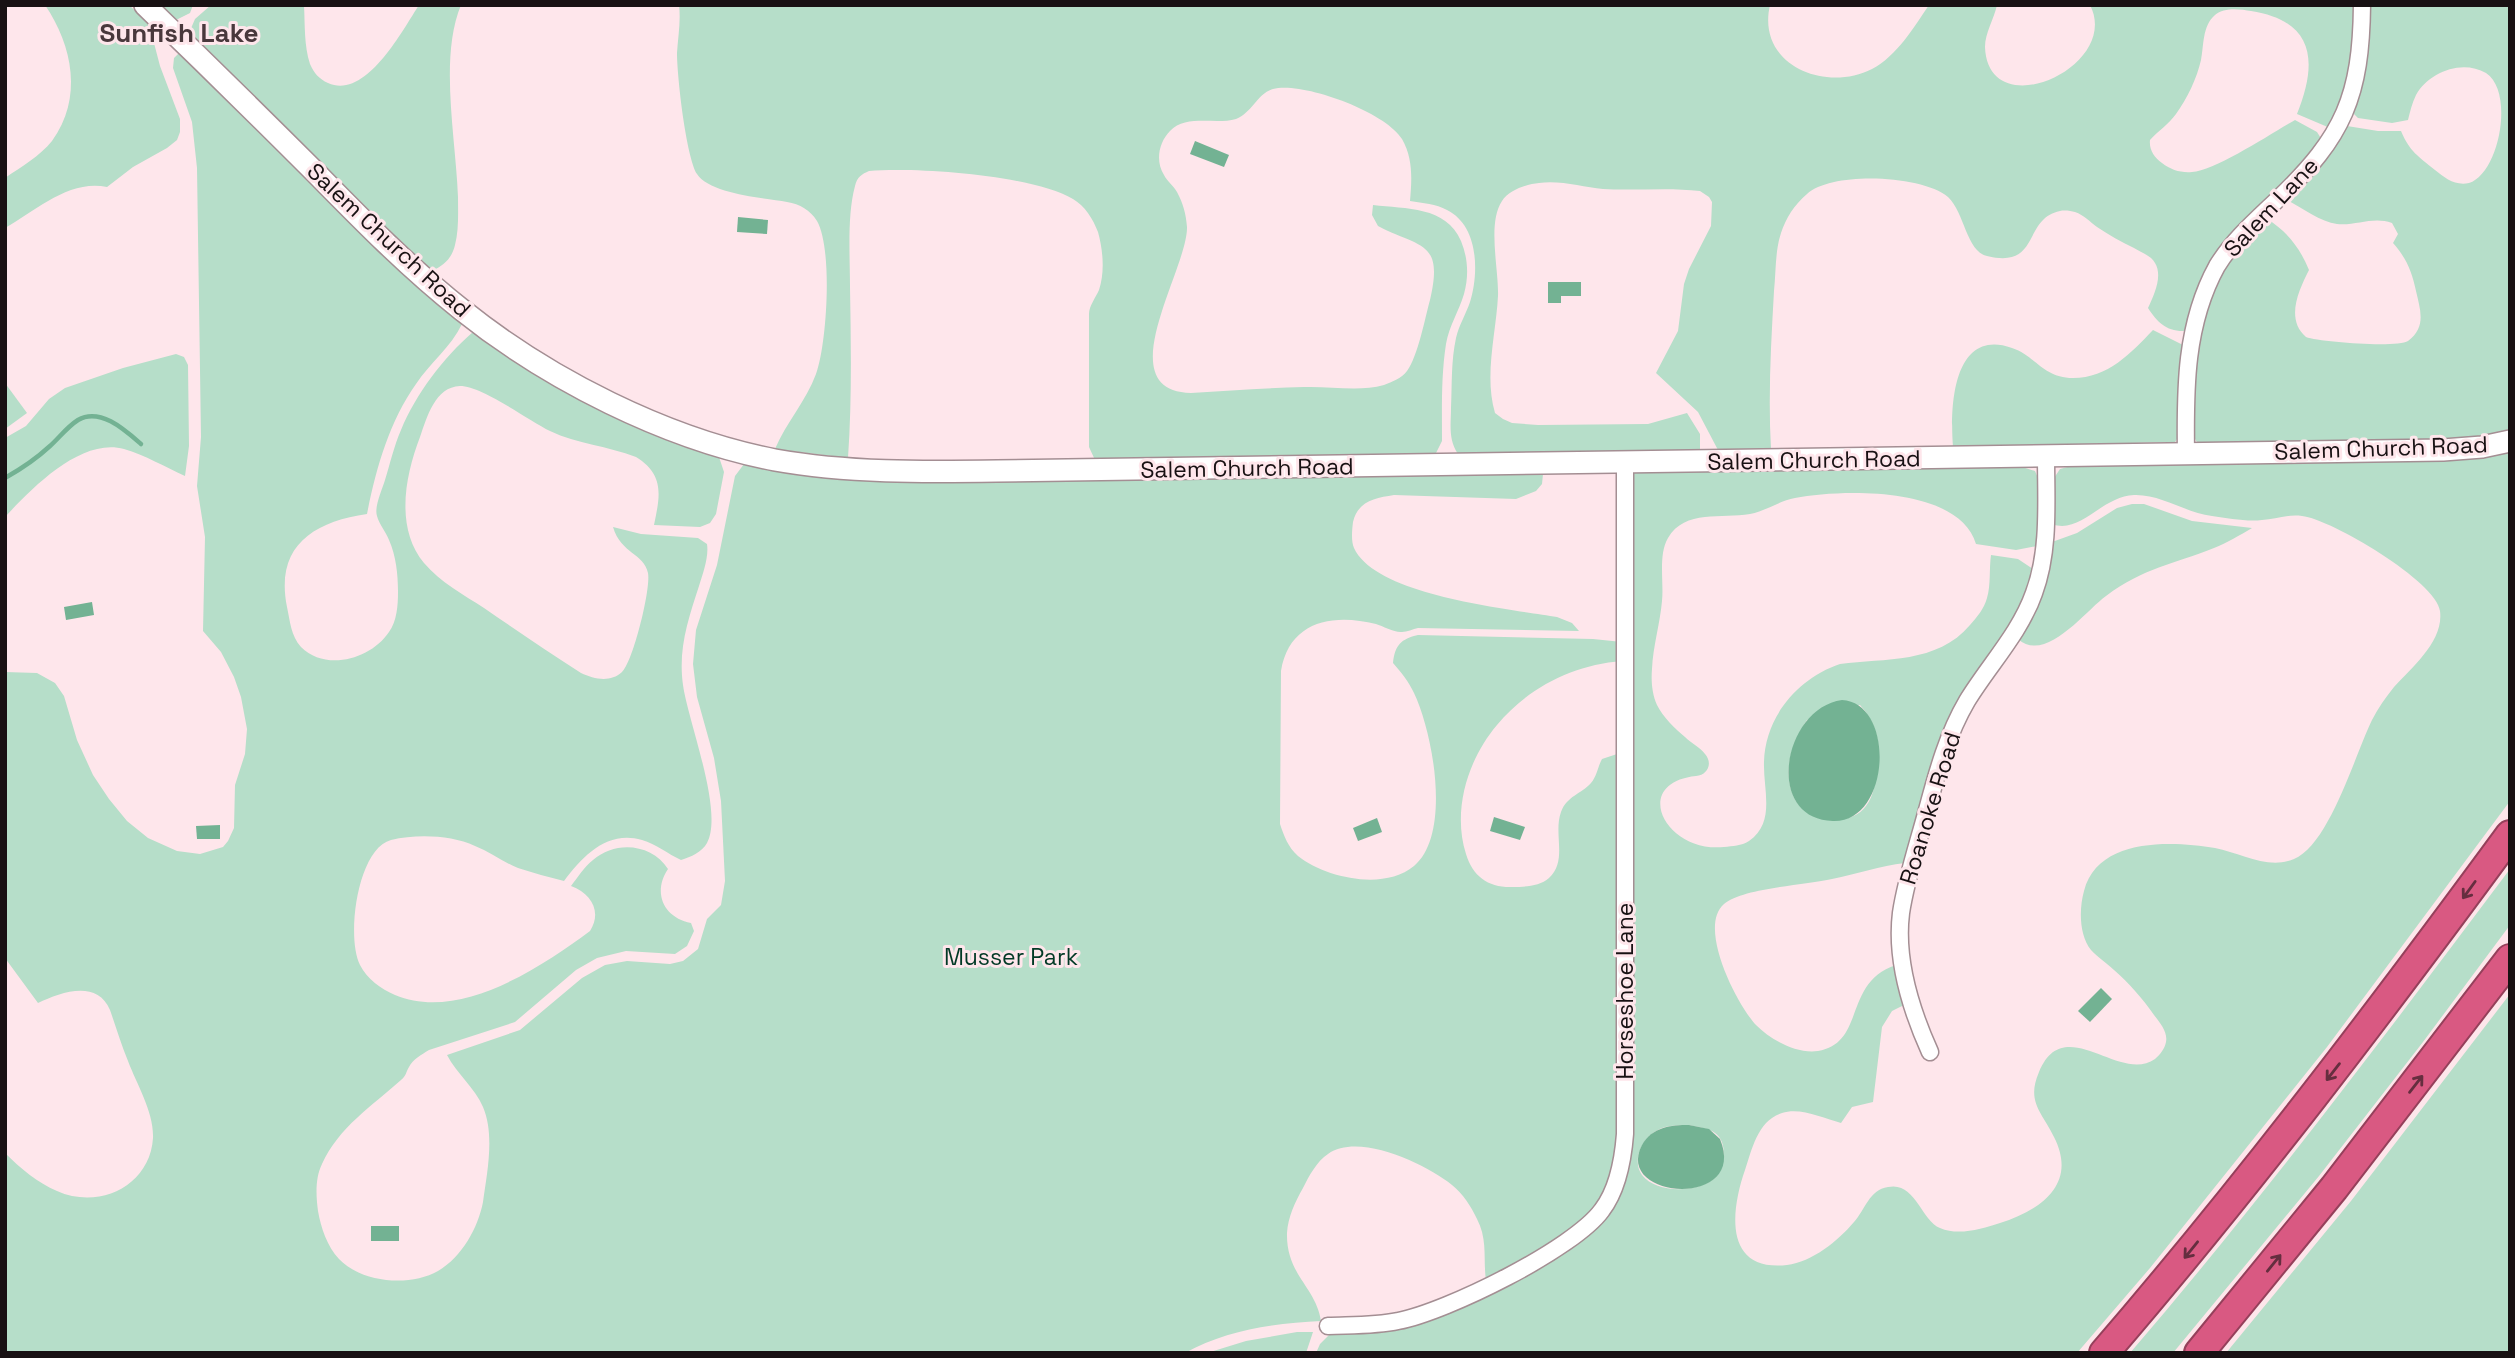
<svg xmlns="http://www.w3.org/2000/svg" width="2515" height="1358" font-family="'Space Grotesk',sans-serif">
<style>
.green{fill:#b6dec9;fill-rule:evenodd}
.water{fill:#73b293}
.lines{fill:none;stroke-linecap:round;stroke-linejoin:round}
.stream{stroke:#73b293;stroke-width:4.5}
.street-casing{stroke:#a48e93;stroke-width:19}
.secondary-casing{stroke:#a48e93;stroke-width:24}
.highway-casing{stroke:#95405b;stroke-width:32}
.street{stroke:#fff;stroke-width:16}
.secondary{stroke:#fff;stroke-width:21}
.highway{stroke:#d95982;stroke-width:28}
.oneway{stroke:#652e3f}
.labels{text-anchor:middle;stroke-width:6;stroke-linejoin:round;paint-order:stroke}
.street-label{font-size:23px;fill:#181113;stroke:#fee6eb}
.park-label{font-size:23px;fill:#013925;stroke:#fee6eb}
.quarter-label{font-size:26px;font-weight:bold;fill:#49383c;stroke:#fee6eb}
</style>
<rect width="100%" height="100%" fill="#fee6eb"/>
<!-- green -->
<g class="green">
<path d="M45 5H129L149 24 160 66 180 119V132L177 140 167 148 133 167 107 187C70 179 36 210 5 228V178C21 167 40 156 52 141 83 99 73 46 45 5Z"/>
<path d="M160 5H193L190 13 176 20Z"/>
<path d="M211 5H304C305 24 304 46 310 64 314 73 319 79 328 83 366 100 402 31 419 5H461C439 58 456 139 458 197 458 212 459 230 455 245 452 258 444 266 431 271L189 33 195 19Z"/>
<path d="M679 5H1770C1756 65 1825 93 1872 69 1897 56 1914 27 1929 5H1997C1994 19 1985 33 1985 47 1988 127 2122 67 2090 5H2354C2354 49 2348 88 2330 128L2297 114C2318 62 2315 21 2251 11 2240 9 2224 7 2215 15 2202 26 2204 46 2201 60 2197 78 2187 99 2176 114 2169 124 2158 131 2150 140 2149 150 2154 157 2162 163 2171 170 2181 173 2192 172 2215 171 2272 133 2295 120L2317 132 2322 140 2193 303 2185 331C2167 332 2157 322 2148 308 2154 295 2163 276 2155 263 2152 256 2140 252 2134 248 2121 242 2109 235 2097 227 2090 222 2084 215 2075 212 2071 211 2065 210 2060 211 2022 219 2041 269 1987 256 1966 251 1965 213 1948 197 1922 175 1832 171 1807 194 1794 205 1786 218 1781 233 1775 251 1776 272 1774 291 1771 344 1768 396 1771 449L1718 450 1698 412 1656 373 1678 331 1684 284 1689 269 1711 226 1712 202 1709 197 1700 191C1668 187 1635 191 1603 189 1583 187 1560 180 1539 183 1527 184 1509 190 1502 201 1487 223 1499 270 1498 296 1496 334 1484 376 1495 413L1503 419 1512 423 1538 425 1648 424 1687 413 1700 434V450L1458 454C1448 439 1451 425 1451 408 1452 384 1451 361 1456 338 1459 325 1466 314 1470 302 1479 273 1479 226 1447 210 1436 204 1423 203 1410 201 1412 179 1413 158 1402 139 1386 112 1302 81 1273 89 1257 94 1252 113 1236 119 1216 125 1186 114 1170 131 1159 142 1155 161 1164 175 1167 181 1173 185 1177 192 1183 203 1186 214 1187 227 1188 269 1107 391 1191 393 1229 391 1266 388 1304 387 1330 386 1359 392 1384 385 1392 382 1402 378 1407 371 1418 356 1425 318 1430 300 1444 240 1420 248 1378 226L1372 215 1373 205C1406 209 1446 206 1461 241 1468 258 1469 276 1464 294 1459 311 1449 326 1446 344 1441 376 1442 409 1442 441L1435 455 1095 460 1089 447C1089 403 1089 358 1089 314 1089 306 1096 297 1099 290 1105 272 1103 250 1098 232 1093 219 1085 206 1073 199 1033 175 917 167 869 171 862 174 857 177 855 186 847 215 850 257 850 287 851 344 852 401 848 458L775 449C786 423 806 401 816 374 827 344 833 249 817 221 810 210 800 204 787 202 764 198 710 194 697 174 686 156 677 76 677 53 678 37 681 21 679 5Z"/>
<path d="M2368 5H2510V429L2481 436 2443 440 2199 443 2196 441 2193 434C2195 373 2194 312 2230 260 2240 245 2254 232 2267 219 2287 231 2300 248 2309 270 2299 290 2285 319 2306 337 2319 342 2397 348 2408 341 2427 327 2420 309 2416 291 2412 272 2407 259 2393 243L2398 234 2392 223C2373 216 2356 226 2337 224 2321 222 2302 208 2287 200L2325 160 2347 126 2378 131H2401C2410 152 2418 156 2435 170 2445 178 2455 186 2469 183 2499 174 2515 92 2486 73 2462 59 2429 72 2416 95 2412 103 2410 112 2408 120L2392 123 2358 118 2353 113 2366 64Z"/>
<path d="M179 53 406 277 462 324C451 347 430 363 416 384 389 422 376 469 367 514 312 522 275 547 287 607 290 621 291 636 301 647 326 672 371 659 389 632 397 621 398 605 398 592 398 574 396 556 389 540 386 532 379 524 377 516 374 507 382 490 385 480 390 464 394 446 401 430 416 394 443 358 473 332L526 368 719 457 724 472 716 514 710 523 700 527 654 525C660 496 665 475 636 457 608 446 577 444 550 431 528 420 482 386 460 386 435 387 427 417 420 437 405 476 395 528 424 563 440 582 464 595 484 608 516 630 548 652 581 673 594 679 610 683 622 672 633 662 651 589 648 573 644 553 621 554 613 527L641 534 698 538 707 544C709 557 703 573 699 586 688 620 678 649 683 685 688 721 724 812 707 843 702 852 691 857 681 860 668 854 656 844 642 840 607 830 583 856 564 881 549 877 533 873 518 868 503 862 490 852 475 846 451 835 417 834 391 840 357 849 346 938 360 965 367 979 381 989 395 995 459 1022 540 968 590 931 602 912 592 894 571 886 578 877 584 867 593 860 616 840 652 844 668 869 652 893 664 918 691 923L694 931 687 946 675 954 626 951 597 958 576 970 515 1022 429 1050C421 1055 413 1059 409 1067 406 1072 406 1076 401 1080 372 1106 339 1127 322 1164 315 1178 316 1196 318 1211 321 1228 327 1246 339 1259 362 1283 410 1287 438 1271 462 1257 478 1228 483 1202 487 1173 495 1135 483 1107 475 1088 457 1074 447 1055L520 1030 582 978 605 965 627 961 670 964 683 961 698 949 707 919 721 905 725 881 721 801 714 758 697 697 693 664 696 630 717 565 735 476 744 464 824 478 910 482 1543 474 1542 484 1536 491 1516 499 1394 495C1375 498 1358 501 1353 522 1352 530 1351 541 1354 548 1376 596 1510 609 1557 617L1572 623 1579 631 1418 628C1413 629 1407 632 1402 632 1395 633 1383 626 1376 624 1333 613 1289 621 1281 671L1280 824C1284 836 1288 847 1298 856 1326 878 1384 891 1414 866 1452 834 1433 733 1414 693 1409 682 1401 672 1393 663 1395 645 1401 639 1418 635L1593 639 1622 642V661C1573 665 1529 687 1497 725 1468 759 1452 810 1466 854 1473 877 1489 888 1513 887 1525 887 1540 886 1549 878 1568 860 1553 834 1561 812 1567 796 1581 794 1591 783 1597 776 1598 766 1602 759L1620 753V1145L1605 1196 1577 1229 1486 1281C1483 1259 1488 1240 1477 1219 1471 1206 1463 1194 1452 1185 1426 1164 1359 1132 1328 1154 1317 1161 1309 1176 1303 1188 1295 1202 1288 1217 1287 1233 1286 1275 1316 1287 1321 1321 1276 1323 1226 1330 1185 1353H5V1153C20 1168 38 1183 57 1191 99 1210 150 1186 153 1138 154 1112 137 1085 128 1061 121 1044 116 1027 110 1010 97 979 61 992 38 1003L5 958V672L37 673 55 683 64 696 77 740 93 775 109 799 127 821 148 838 177 851 200 854 223 847 228 841 234 828 235 785 245 754 247 729 241 697 234 677 221 652 203 631 205 537 197 486 201 437 197 168 192 122 173 68 174 58Z"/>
<path d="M2153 330 2183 345 2179 436 2175 442 1953 447C1950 409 1952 327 2012 348 2036 356 2043 378 2073 378 2108 378 2131 353 2153 330Z"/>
<path d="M176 354 184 357 188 365 189 446 185 476C165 467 145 455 124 449 81 437 31 489 5 517V438L26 426 49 399 65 388 123 368Z"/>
<path d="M5 383 27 413 5 429Z"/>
<path d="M2510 452V801L2327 1047 2150 1268 2077 1353H1316L1320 1344 1330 1334 1344 1330 1397 1326 1549 1258 1620 1183 1629 482 1633 473 2022 467 2035 471 2038 478 2037 546 2016 550 1976 544C1959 486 1842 489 1795 498 1779 501 1766 511 1750 514 1722 519 1685 509 1668 538 1658 555 1664 582 1662 601 1660 624 1653 646 1652 669 1651 681 1652 694 1657 705 1663 717 1675 729 1685 737 1691 743 1700 747 1705 754 1713 763 1708 775 1696 776 1630 783 1665 853 1724 847 1733 846 1741 846 1749 841 1776 822 1763 790 1764 762 1765 717 1798 678 1840 664 1885 658 1937 664 1970 625 1977 617 1984 609 1987 598 1991 585 1989 569 1991 555L2018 559 2033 569C2028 586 2024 603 2014 619 1994 651 1969 680 1952 714 1929 760 1919 813 1905 863 1880 866 1857 874 1832 879 1806 885 1743 888 1724 904 1697 927 1737 1005 1756 1025 1771 1040 1796 1054 1818 1051 1866 1043 1843 982 1896 965L1904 1005 1892 1011 1882 1027 1873 1102 1852 1107 1841 1123C1823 1118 1800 1107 1782 1113 1758 1120 1752 1149 1745 1170 1731 1210 1723 1272 1787 1265 1812 1262 1838 1241 1854 1222 1865 1210 1869 1190 1888 1187 1915 1181 1921 1220 1940 1228 1958 1236 1982 1229 2000 1223 2041 1210 2078 1184 2054 1137 2042 1112 2026 1102 2039 1072 2064 1011 2119 1084 2155 1059 2160 1055 2165 1048 2166 1042 2168 1032 2160 1023 2154 1015 2143 999 2129 983 2114 970 2107 963 2097 957 2091 950 2079 935 2079 909 2084 891 2098 837 2172 841 2215 848 2241 853 2268 870 2294 859 2329 845 2355 755 2372 720 2378 708 2386 697 2394 687 2412 667 2444 641 2440 611 2437 582 2331 519 2302 516 2288 514 2276 519 2262 520 2247 522 2228 518 2212 516 2186 513 2161 494 2134 495 2102 496 2080 535 2052 524L2054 478 2060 469 2071 466 2444 461 2484 457ZM1860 705C1877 723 1882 747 1877 770 1875 782 1874 796 1866 806 1851 827 1809 823 1796 801 1781 774 1791 744 1807 720ZM1689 1125C1697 1127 1709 1128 1715 1133 1729 1142 1725 1172 1712 1180 1695 1192 1657 1194 1642 1175 1631 1160 1643 1137 1658 1130 1667 1125 1679 1125 1689 1125Z"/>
<path d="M2132 504H2144L2192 521 2252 528C2240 535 2227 543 2214 548 2172 565 2145 567 2106 596 2085 611 2046 664 2018 639L2052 542 2077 533 2117 508Z"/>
<path d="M2510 869V925L2423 1042 2319 1176 2173 1353H2130C2264 1197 2387 1033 2510 869Z"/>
<path d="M2510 994V1353H2226L2351 1201Z"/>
<path d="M1297 1332H1313L1306 1353H1207L1246 1341Z"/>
</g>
<!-- water -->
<g class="water">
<path d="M1195 141 1229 155 1224 167 1190 154Z"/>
<path d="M738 217 768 220 767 234 737 232Z"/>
<path d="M1548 282H1581V296H1561V303H1548Z"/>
<path d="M92 602 94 615 66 620 64 607Z"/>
<path d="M1842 700C1896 703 1891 823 1833 821 1763 819 1783 708 1842 700Z"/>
<path d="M1494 817 1525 827 1520 840 1490 831Z"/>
<path d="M1377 818 1382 832 1358 841 1353 828Z"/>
<path d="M220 825V839H197L196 826Z"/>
<path d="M2101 988 2112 999 2090 1022 2078 1011Z"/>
<path d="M1689 1125 1709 1129 1720 1139C1749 1209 1613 1200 1642 1145 1652 1127 1671 1125 1689 1125Z"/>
<rect x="371" y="1226" width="28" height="15"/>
</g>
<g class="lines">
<!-- stream -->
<path class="stream" d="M5 478C21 469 36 459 50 446 59 438 67 427 78 420 100 407 125 430 141 444"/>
<!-- street casing -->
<g class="street-casing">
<g id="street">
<path d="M2186 454C2185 389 2185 324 2217 266 2233 240 2256 220 2278 199 2344 136 2361 96 2362 5"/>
<path d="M1930 1052C1911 1010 1895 961 1901 913 1906 879 1918 844 1927 810 1937 773 1947 735 1967 701 1989 665 2020 633 2034 593 2050 550 2046 501 2046 456"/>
<path d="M1328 1326C1351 1325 1375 1326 1398 1321 1446 1312 1574 1249 1602 1210 1618 1189 1623 1160 1625 1134V462"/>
</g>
</g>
<!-- secondary casing -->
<g class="secondary-casing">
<path id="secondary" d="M145 5C202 60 259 116 315 172 362 220 409 268 462 310 548 379 666 439 775 460 848 473 923 472 997 471L2443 450 2482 447 2510 441"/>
</g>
<!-- highway casing -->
<g class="highway-casing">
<g id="highway">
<path d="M2104 1353C2247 1187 2380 1012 2510 835"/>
<path d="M2199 1353 2334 1188 2510 959"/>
</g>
</g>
<!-- street -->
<use href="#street" class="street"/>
<!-- secondary -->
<use href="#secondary" class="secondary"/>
<!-- highway -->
<use href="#highway" class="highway"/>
</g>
<!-- one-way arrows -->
<defs><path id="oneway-shaft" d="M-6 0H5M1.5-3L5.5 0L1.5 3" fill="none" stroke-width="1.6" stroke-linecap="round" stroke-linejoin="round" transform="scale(1.75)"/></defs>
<g class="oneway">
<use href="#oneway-shaft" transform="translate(2469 890) rotate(126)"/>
<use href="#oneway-shaft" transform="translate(2333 1072) rotate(128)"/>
<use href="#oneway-shaft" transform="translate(2416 1084) rotate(-52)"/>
<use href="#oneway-shaft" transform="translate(2191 1250) rotate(129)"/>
<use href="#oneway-shaft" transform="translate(2274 1263) rotate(-51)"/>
</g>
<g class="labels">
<!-- street labels -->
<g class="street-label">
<text transform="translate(2271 207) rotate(-47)" y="8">Salem Lane</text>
<text transform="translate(389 240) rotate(43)" y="8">Salem Church Road</text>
<text transform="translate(2381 448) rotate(-2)" y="8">Salem Church Road</text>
<text transform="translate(1814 460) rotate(-1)" y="8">Salem Church Road</text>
<text transform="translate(1247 468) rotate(-1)" y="8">Salem Church Road</text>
<text transform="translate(1930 808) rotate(-73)" y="8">Roanoke Road</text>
<text transform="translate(1625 991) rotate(-90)" y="8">Horseshoe Lane</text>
</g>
<!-- park labels -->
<g class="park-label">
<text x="1011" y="965">Musser Park</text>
</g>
<!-- quarter labels -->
<g class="quarter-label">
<text x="179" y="42">Sunfish Lake</text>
</g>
</g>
<!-- border -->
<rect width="2515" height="1358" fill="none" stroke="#181113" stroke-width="14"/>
</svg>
